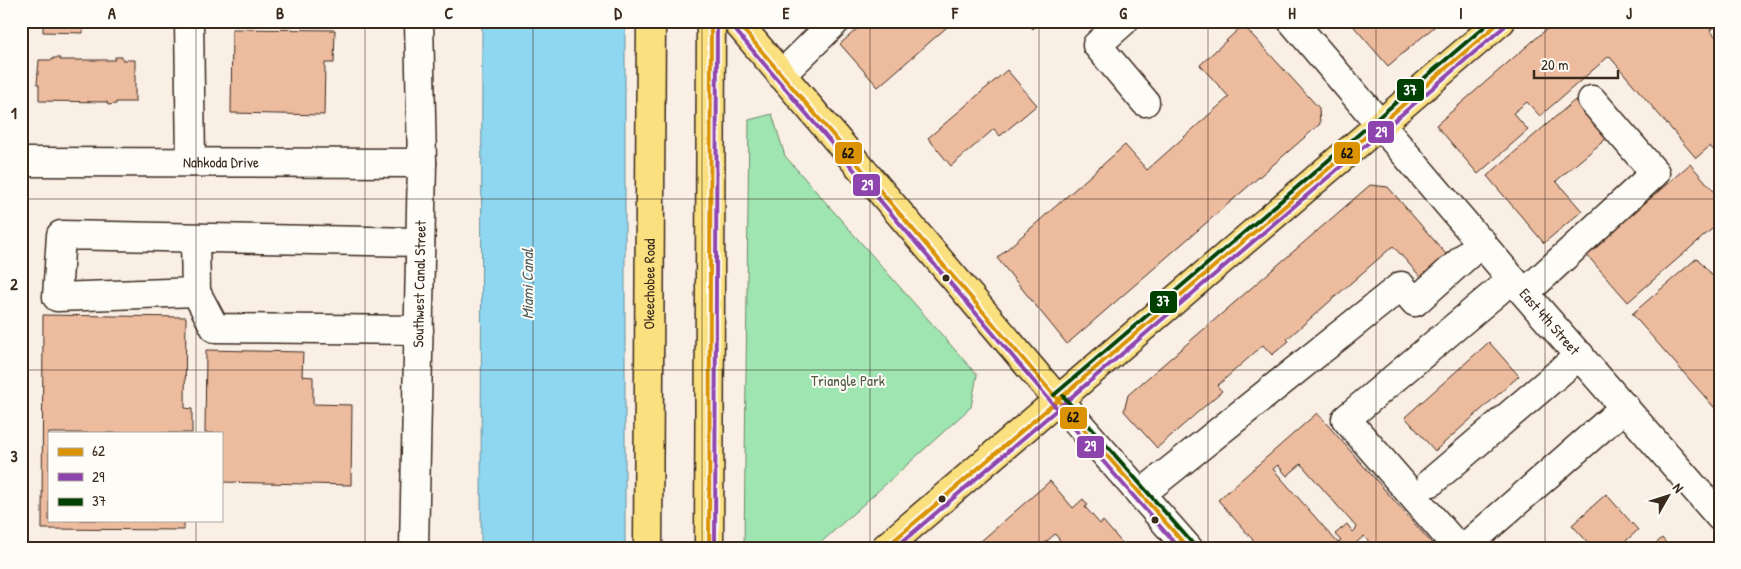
<svg xmlns="http://www.w3.org/2000/svg" width="1741" height="569" font-family="'Patrick Hand',sans-serif">
<style>
.green{fill:#9fe5b1;stroke:#6d8868}
.water{fill:#8fd6f0;stroke:#6d919c}
.building{fill:#edbb9e;stroke:#3b2a1e;fill-rule:evenodd}
.lines{fill:none;stroke-linecap:round;stroke-linejoin:round}
.minor-casing{stroke:#3b2a1e;stroke-width:31}
.major-casing{stroke:#3b2a1e;stroke-width:31}
.highway-casing{stroke:#3b2a1e;stroke-width:31}
.minor{stroke:#fdfcf7;stroke-width:28}
.major{stroke:#fbe080;stroke-width:28}
.highway{stroke:#fbe080;stroke-width:28}
.bus-1-casing{stroke:#fdfcf7;stroke-width:8}
.bus-2-casing{stroke:#fdfcf7;stroke-width:8}
.bus-3-casing{stroke:#fdfcf7;stroke-width:8}
.bus-1{stroke:#db9304;stroke-width:4}
.bus-2{stroke:#8e44ad;stroke-width:4}
.bus-3{stroke:#004000;stroke-width:4}
.grid{fill:none;stroke:#3b2a1e;stroke-width:1;stroke-opacity:0.55}
.bus-dot{fill:#3b2a1e;stroke:#fdfcf7;stroke-width:2}
.labels{text-anchor:middle;stroke-width:4;stroke-linejoin:round;paint-order:stroke}
.street-label{font-size:15px;fill:#3b2a1e;stroke:#fdfcf7}
.park-label{font-size:15px;fill:#545943;stroke:#fdfcf7}
.water-label{font-size:16px;font-style:italic;fill:#545e5d;stroke:#fdfcf7}
.line-badge{stroke:#fdfcf7;stroke-width:2}
.badge-label{font-size:14px;text-anchor:middle;font-weight:bold;fill:#fff}
.pale-badge-label{font-size:14px;text-anchor:middle;font-weight:bold;fill:#111}
.neatline{fill:none;stroke:#3b2a1e;stroke-width:2}
.grid-label{font-size:16px;text-anchor:middle;font-weight:bold;fill:#3b2a1e}
</style>
<rect width="100%" height="100%" fill="#faefe5"/>
<filter id="ink" filterUnits="userSpaceOnUse"><feTurbulence type="fractalNoise" baseFrequency=".02" numOctaves="2"/><feDisplacementMap in="SourceGraphic" scale="10" xChannelSelector="R" yChannelSelector="G"/><feConvolveMatrix kernelMatrix="1 2 1 2 8 2 1 2 1" color-interpolation-filters="sRGB"/></filter>
<g filter="url(#ink)">
<!-- green -->
<path class="green" d="M772 114 785 156 977 375 971 407 815 548H744L749 120Z"/>
<!-- water -->
<path class="water" d="M482 21H625V548H481Z"/>
<!-- building -->
<g class="building">
<path d="M43 21H157L83 22V33L43 32Z"/>
<path d="M866 21H954L878 87 840 44Z"/>
<path d="M1026 21H1041L1033 29Z"/>
<path d="M1349 21H1441L1388 66Z"/>
<path d="M1556 21H1714L1717 25 1710 30 1720 42V84L1715 87 1720 92V158L1710 146 1696 158 1609 56 1540 116 1527 102 1513 113 1528 130 1478 174 1436 125Z"/>
<path d="M1243 25 1319 108 1320 124 1067 344 997 258 1125 145 1147 170 1229 97 1200 65Z"/>
<path d="M232 29 335 30 334 63H325L324 115 231 113Z"/>
<path d="M115 57H122V60H135V102H116V104L108 105 107 102 39 101V85L37 84 39 60H53V58H60V60H115Z"/>
<path d="M1007 70 1037 105 1000 136 994 129 951 166 928 138Z"/>
<path d="M1575 100 1607 138 1556 181 1582 211 1544 243 1487 176Z"/>
<path d="M1690 164 1720 198V222L1628 302 1586 254Z"/>
<path d="M1370 185 1388 187 1452 261 1426 283 1393 246 1287 339 1289 341 1272 355 1263 345 1217 386 1222 391 1157 448 1124 411 1128 395Z"/>
<path d="M1697 258 1720 284V414L1632 314Z"/>
<path d="M43 315 186 317 185 408 192 409V433H49V520H184V530L42 529Z"/>
<path d="M1489 342 1519 376 1435 451 1405 417Z"/>
<path d="M206 350 303 352 302 376 313 377V404L352 405 351 485 221 482V433H205Z"/>
<path d="M1317 413 1436 548H1374L1364 536 1350 548H1260L1218 500ZM1301 464 1357 528 1353 532 1347 524 1335 534 1341 541 1338 543 1273 469 1278 465 1287 476Z"/>
<path d="M1050 481 1073 508 1083 499 1088 505 1085 507 1100 524 1103 521 1123 544 1120 548H1066L1055 534 1039 548H973Z"/>
<path d="M1606 494 1638 530 1618 548H1593L1572 525Z"/>
<path d="M1662 538 1670 548H1651Z"/>
</g>
<g class="lines">
<!-- minor casing -->
<g class="minor-casing">
<g id="minor">
<path d="M189 21 191 162"/>
<path d="M1124 21 1097 45 1145 102"/>
<path id="s1" d="M1292 21 1512 279 1720 517"/>
<path d="M781 75 836 21"/>
<path id="s2" d="M21 162 422 163"/>
<path d="M195 238 196 292 57 297 61 235 420 242"/>
<path d="M196 292 215 328 419 330"/>
<path d="M1526 292 1655 173 1592 100"/>
<path d="M1058 400 1188 548"/>
<path d="M1431 482 1580 355"/>
<path d="M1141 494 1401 286 1415 302 1482 242"/>
<path id="s3" d="M414 548 422 163 419 21"/>
<path d="M1458 548 1346 419 1512 279"/>
<path d="M1464 548 1625 407"/>
</g>
</g>
<!-- major casing -->
<g class="major-casing">
<g id="major">
<path d="M736 21 1058 400"/>
<path d="M885 548 1501 21"/>
</g>
</g>
<!-- highway casing -->
<g class="highway-casing">
<g id="highway">
<path id="s4" d="M648 548 651 21"/>
<path d="M709 548 711 21"/>
</g>
</g>
<!-- minor -->
<use href="#minor" class="minor"/>
<!-- major -->
<use href="#major" class="major"/>
<!-- highway -->
<use href="#highway" class="highway"/>
<!-- bus-1 casing -->
<g class="bus-1-casing">
<g id="bus-1">
<path d="M736 21 1058 400 1188 548"/>
<path d="M709 548 711 21"/>
<path d="M885 548 1501 21"/>
</g>
</g>
<!-- bus-2 casing -->
<g class="bus-2-casing">
<g id="bus-2">
<path d="M731 25 1053 404 1179 548"/>
<path d="M715 548 717 21"/>
<path d="M895 548 1505 26"/>
</g>
</g>
<!-- bus-3 casing -->
<g class="bus-3-casing">
<g id="bus-3">
<path d="M1054 395 1491 21"/>
<path d="M1063 396 1193 544"/>
</g>
</g>
<!-- bus-1 -->
<use href="#bus-1" class="bus-1"/>
<!-- bus-2 -->
<use href="#bus-2" class="bus-2"/>
<!-- bus-3 -->
<use href="#bus-3" class="bus-3"/>
</g>
</g>
<!-- grid -->
<path class="grid" d="M196 21V433M365 21V548M533 21V548M702 21V548M870 21V548M1039 21V548M1208 21V548M1376 21V548M1545 21V548M21 199H1720M21 370H1720M196 520V548"/>
<!-- markers -->
<g class="bus-dot">
<circle cx="946" cy="278" r="4.5"/>
<circle cx="942" cy="499" r="4.5"/>
<circle cx="1155" cy="520" r="4.5"/>
</g>
<g class="labels">
<!-- street labels -->
<g class="street-label">
<text dy="5" stroke="none"><textPath href="#s2" startOffset="200">Nahkoda Drive</textPath></text>
<text dy="5" stroke="none"><textPath href="#s4" startOffset="264">Okeechobee Road</textPath></text>
<text dy="5" stroke="none"><textPath href="#s3" startOffset="264">Southwest Canal Street</textPath></text>
<text dy="5" stroke="none"><textPath href="#s1" startOffset="396">East 4th Street</textPath></text>
</g>
<!-- park labels -->
<g class="park-label">
<text x="848" y="386">Triangle Park</text>
</g>
<!-- water labels -->
<g class="water-label">
<text transform="translate(527 284) rotate(-90)" y="6">Miami Canal</text>
</g>
</g>
<g class="line-badge">
<rect x="1396" y="78" width="29" height="24" rx="5" fill="#004000"/>
<rect x="1367" y="120" width="28" height="24" rx="5" fill="#8e44ad"/>
<rect x="1333" y="141" width="28" height="24" rx="5" fill="#db9304"/>
<rect x="834" y="141" width="29" height="24" rx="5" fill="#db9304"/>
<rect x="852" y="173" width="29" height="24" rx="5" fill="#8e44ad"/>
<rect x="1149" y="290" width="29" height="24" rx="5" fill="#004000"/>
<rect x="1059" y="406" width="29" height="24" rx="5" fill="#db9304"/>
<rect x="1076" y="435" width="29" height="24" rx="5" fill="#8e44ad"/>
</g>
<g class="badge-label">
<text x="1410" y="95">37</text>
<text x="1381" y="137">29</text>
<text x="867" y="190">29</text>
<text x="1163" y="306">37</text>
<text x="1090" y="451">29</text>
</g>
<g class="pale-badge-label">
<text x="1347" y="158">62</text>
<text x="848" y="158">62</text>
<text x="1073" y="422">62</text>
</g>
<!-- margin -->
<rect width="1741" height="569" fill="none" stroke="#fdfcf7" stroke-width="55"/>
<!-- legend -->
<rect x="48" y="432" width="175" height="90" fill="#fdfcf7" stroke="#afa8a0"/>
<rect x="58" y="448" width="25" height="8" fill="#db9304" stroke="#afa8a0"/>
<text x="92" y="456" font-size="15" fill="#3b2a1e">62</text>
<rect x="58" y="473" width="25" height="8" fill="#8e44ad" stroke="#afa8a0"/>
<text x="92" y="482" font-size="15" fill="#3b2a1e">29</text>
<rect x="58" y="498" width="25" height="8" fill="#004000" stroke="#afa8a0"/>
<text x="92" y="506" font-size="15" fill="#3b2a1e">37</text>
<!-- north arrow -->
<g transform="translate(1668 496) rotate(51)" stroke="#fdfcf7" stroke-width="4" paint-order="stroke">
<path d="M0-4L9 19L0 12L-9 19Z" fill="#3b2a1e"/>
<text y="-8" font-size="14" font-weight="bold" text-anchor="middle" fill="#3b2a1e">N</text>
</g>
<!-- scale -->
<path d="M1534 70v8h84v-8" fill="none" stroke="#3b2a1e" stroke-width="2.5"/>
<text x="1541" y="70" font-size="15" fill="#3b2a1e" stroke="#fdfcf7" stroke-width="4" paint-order="stroke">20 m</text>
<rect x="28" y="28" width="1686" height="514" class="neatline"/>
<g class="grid-label">
<text x="112" y="19">A</text>
<text x="280" y="19">B</text>
<text x="449" y="19">C</text>
<text x="618" y="19">D</text>
<text x="786" y="19">E</text>
<text x="955" y="19">F</text>
<text x="1123" y="19">G</text>
<text x="1292" y="19">H</text>
<text x="1461" y="19">I</text>
<text x="1629" y="19">J</text>
<text x="14" y="119">1</text>
<text x="14" y="290">2</text>
<text x="14" y="462">3</text>
</g>
</svg>
